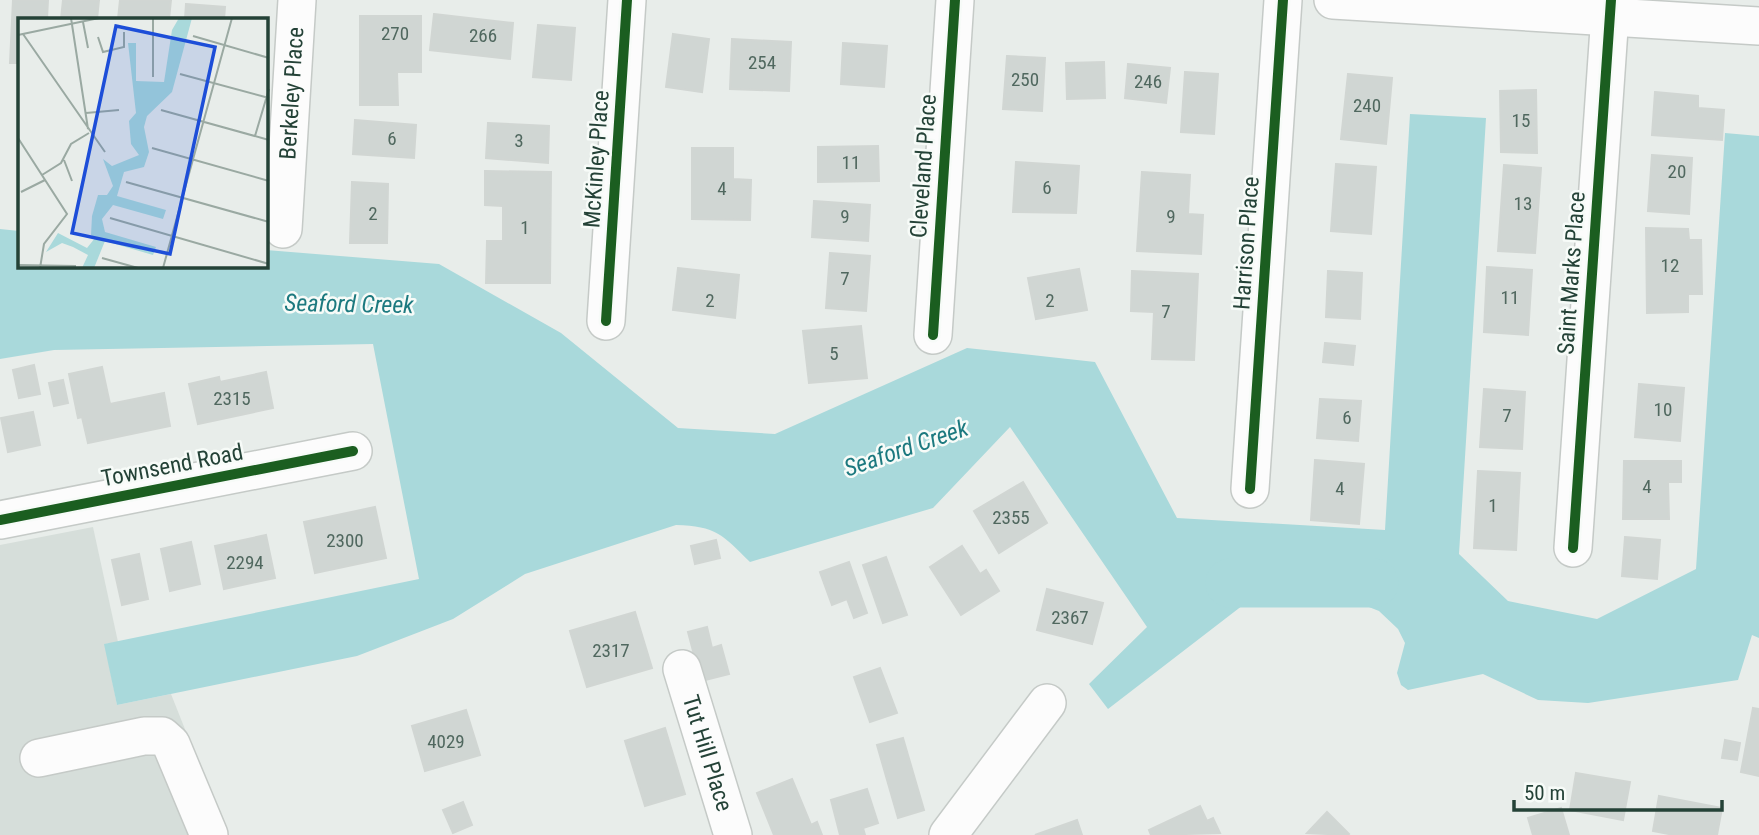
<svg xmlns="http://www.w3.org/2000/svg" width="1759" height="835" font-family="'Roboto Condensed',sans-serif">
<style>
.built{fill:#d6deda}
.water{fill:#a9d9db}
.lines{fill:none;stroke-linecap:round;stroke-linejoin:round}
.river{stroke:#a9d9db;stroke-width:49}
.building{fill:#d0d6d3;stroke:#d1d6d3;stroke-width:2}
.minor-casing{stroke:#c5cac7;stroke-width:40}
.minor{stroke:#fcfcfc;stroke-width:37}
.cycleway-casing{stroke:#f7fbf8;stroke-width:15}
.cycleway{stroke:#1b5e20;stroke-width:10}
.labels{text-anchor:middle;stroke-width:5;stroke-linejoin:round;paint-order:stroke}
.number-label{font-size:19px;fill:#50685f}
.street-label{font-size:23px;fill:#244237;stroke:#f7fbf8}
.water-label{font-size:24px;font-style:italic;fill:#1c797f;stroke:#f7fbf8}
.inset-road{fill:none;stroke:#9aa9a2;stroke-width:2}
.view{fill:#1d4ed8;fill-opacity:0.15;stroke:#1d4ed8;stroke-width:3.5}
.inset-edge{fill:none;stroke:#244237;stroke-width:3.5}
</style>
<rect width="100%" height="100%" fill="#e8edea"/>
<!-- built -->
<path class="built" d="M93 527 118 642 105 644 117 705 171 694 227 835H0V545Z"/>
<!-- water -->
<path class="water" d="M1410 114 1486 118 1459 554 1508 601 1597 619 1696 569 1725 133 1759 136V638L1752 635 1738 680 1588 703 1538 700 1483 674 1408 690 1401 685 1397 673 1405 643 1398 629 1379 611 1303 581 1247 602 1108 709 1089 684 1147 627 1010 427 933 508 750 562C723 535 716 526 676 525L525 574 453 619 357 656 117 705 104 644 419 579 373 344 54 350 0 359V229L19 231V266H266V250L439 264 561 333 678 428 775 434 967 348 1095 362 1177 518 1385 530Z"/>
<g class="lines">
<!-- river -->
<path class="river" d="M1230 583H1374"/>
</g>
<!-- building -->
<g class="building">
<path d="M13 0H48L47 19H19V63H10Z"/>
<path d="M63 0H99L97 19H61Z"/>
<path d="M120 0H171L169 19H118Z"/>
<path d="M186 4 225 7 224 19H185Z"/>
<path d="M434 14 513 23 510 59 430 50Z"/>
<path d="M360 16H421V72H397L398 105H360Z"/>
<path d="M538 25 575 28 571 80 533 77Z"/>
<path d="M673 34 709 39 702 92 666 87Z"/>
<path d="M732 39 791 42 789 91 730 89Z"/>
<path d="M843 43 887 46 884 87 841 84Z"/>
<path d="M1007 56 1045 58 1042 111 1003 109Z"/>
<path d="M1104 62 1105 98 1067 99 1066 63Z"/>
<path d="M1128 64 1170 68 1166 103 1125 98Z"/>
<path d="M1185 72 1218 74 1214 134 1181 132Z"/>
<path d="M1348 74 1392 78 1386 144 1341 139Z"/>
<path d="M1536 90 1537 153 1501 152 1500 91Z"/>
<path d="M1655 92 1698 96V108L1724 110 1722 140 1652 135Z"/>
<path d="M355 120 416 125 414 158 353 154Z"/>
<path d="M488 123 549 126 548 163 486 158Z"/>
<path d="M878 146 879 181 818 182V147Z"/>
<path d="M692 148H733V179L751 180 750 220 692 219Z"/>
<path d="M1652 155 1692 158 1689 214 1648 211Z"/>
<path d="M1016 162 1079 166 1076 213 1013 212Z"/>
<path d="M1336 164 1376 167 1371 234 1331 231Z"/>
<path d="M1504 165 1541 168 1535 253 1498 251Z"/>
<path d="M485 171 551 172 550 283H486L487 241H503V206L485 205Z"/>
<path d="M1142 172 1190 175 1188 214 1203 215 1201 254 1137 251Z"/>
<path d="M352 182 388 184 387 243H350Z"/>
<path d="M814 201 870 205 868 241 812 237Z"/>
<path d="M1646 228 1688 229 1689 240H1701L1702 294H1688V312L1647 313Z"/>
<path d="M830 253 870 256 866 311 826 308Z"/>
<path d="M1487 267 1532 270 1528 335 1484 332Z"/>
<path d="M678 268 739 275 735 318 673 310Z"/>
<path d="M1079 269 1087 310 1036 319 1028 278Z"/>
<path d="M1132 271 1198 274 1194 360 1152 359 1154 312 1131 311Z"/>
<path d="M1328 271 1362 273 1360 319 1326 317Z"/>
<path d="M861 326 867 378 809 383 803 331Z"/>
<path d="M1325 343 1355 346 1353 365 1323 362Z"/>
<path d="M34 365 40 394 19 398 13 370Z"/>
<path d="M102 367 110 404 164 393 170 426 88 443 82 417 78 418 69 374Z"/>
<path d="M266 372 273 408 198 424 189 384 219 377 220 382Z"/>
<path d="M63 380 68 403 54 406 49 383Z"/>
<path d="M1639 384 1684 388 1680 441 1635 437Z"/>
<path d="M1484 389 1525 392 1522 449 1480 447Z"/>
<path d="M1320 399 1361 401 1358 441 1317 438Z"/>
<path d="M33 412 40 445 8 452 1 418Z"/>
<path d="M1315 460 1364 464 1359 524 1311 520Z"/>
<path d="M1624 461H1681V482H1668L1669 519H1623Z"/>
<path d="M1478 471 1520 473 1516 550 1474 548Z"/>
<path d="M1023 482 1047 523 999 553 974 511Z"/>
<path d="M375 507 386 558 315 573 304 522Z"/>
<path d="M266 535 275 578 224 589 215 546Z"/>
<path d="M1625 537 1660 540 1657 579 1622 576Z"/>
<path d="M716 540 720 558 695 564 691 546Z"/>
<path d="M191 542 200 584 170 591 161 549Z"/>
<path d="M962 546 980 574 986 570 999 591 961 615 930 567Z"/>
<path d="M139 554 148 599 122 605 112 560Z"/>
<path d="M886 557 907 615 883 623 863 565Z"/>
<path d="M849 562 867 613 854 618 847 599 832 605 820 572Z"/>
<path d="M1047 589 1103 603 1092 644 1037 630Z"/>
<path d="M635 612 652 668 587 687 570 631Z"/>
<path d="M707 627 712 648 721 645 729 674 701 681 688 632Z"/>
<path d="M880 668 897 713 870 722 854 677Z"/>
<path d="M1753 708 1759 709V776L1741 772Z"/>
<path d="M466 710 480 755 425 771 412 726Z"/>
<path d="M665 728 685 794 645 806 625 741Z"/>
<path d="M903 738 924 810 898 818 877 745Z"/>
<path d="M1725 740 1740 743 1737 760 1722 758Z"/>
<path d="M1576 773 1630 782 1623 820 1570 810Z"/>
<path d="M792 779 811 825 817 822 822 835H774L757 793Z"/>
<path d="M867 789 878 823 863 828 865 835H840L831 800Z"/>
<path d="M1659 796 1722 808 1717 835H1674L1653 831Z"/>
<path d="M463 802 472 825 453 833 443 810Z"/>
<path d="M1200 806 1207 821 1213 818 1220 833 1151 835 1149 830Z"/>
<path d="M1561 808 1569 835H1533L1528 818Z"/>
<path d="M1327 812 1349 834 1348 835 1307 833Z"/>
<path d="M1077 820 1082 835H1035Z"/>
</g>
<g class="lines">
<!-- minor casing -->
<g class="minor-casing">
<g id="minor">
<path d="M1333 0 1759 26"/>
<path id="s1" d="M283 229 297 0"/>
<path d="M606 321 627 0"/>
<path d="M933 335 955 0"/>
<path d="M1250 489 1283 0"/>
<path d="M0 520 353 451"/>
<path d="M1573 548 1611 0"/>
<path id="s2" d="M682 669 733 835"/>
<path d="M39 758 144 736H162L171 744 209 835"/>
<path d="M948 835 1047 703"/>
</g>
</g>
<!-- minor -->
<use href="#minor" class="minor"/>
<!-- cycleway casing -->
<g class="cycleway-casing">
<g id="cycleway">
<path d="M606 321 627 0"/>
<path d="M933 335 955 0"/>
<path d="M1250 489 1283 0"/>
<path d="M0 520 353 451"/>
<path d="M1573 548 1611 0"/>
</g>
</g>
<!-- cycleway -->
<use href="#cycleway" class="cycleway"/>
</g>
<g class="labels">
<!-- number labels -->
<g class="number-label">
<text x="395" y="40">270</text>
<text x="483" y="42">266</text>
<text x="762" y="69">254</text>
<text x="1025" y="86">250</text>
<text x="1148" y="88">246</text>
<text x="1367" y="112">240</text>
<text x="1521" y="127">15</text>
<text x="392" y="145">6</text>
<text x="519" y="147">3</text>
<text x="851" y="169">11</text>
<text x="1677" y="178">20</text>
<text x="1047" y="194">6</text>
<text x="722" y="195">4</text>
<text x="1523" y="210">13</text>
<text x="373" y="220">2</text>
<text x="845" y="223">9</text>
<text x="1171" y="223">9</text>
<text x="525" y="234">1</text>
<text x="1670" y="272">12</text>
<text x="845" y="285">7</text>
<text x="1510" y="304">11</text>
<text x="710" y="307">2</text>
<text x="1050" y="307">2</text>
<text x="1166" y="318">7</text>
<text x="834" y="360">5</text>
<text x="232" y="405">2315</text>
<text x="1663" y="416">10</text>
<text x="1507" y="422">7</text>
<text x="1347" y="424">6</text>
<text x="1647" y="493">4</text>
<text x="1340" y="495">4</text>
<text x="1493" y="512">1</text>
<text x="1011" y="524">2355</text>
<text x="345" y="547">2300</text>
<text x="245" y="569">2294</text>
<text x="1070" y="624">2367</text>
<text x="611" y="657">2317</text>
<text x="446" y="748">4029</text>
</g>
<!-- street labels -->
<g class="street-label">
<text dy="8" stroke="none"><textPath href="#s1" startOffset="136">Berkeley Place</textPath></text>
<text transform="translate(596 159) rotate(-86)" y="8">McKinley Place</text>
<text transform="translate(923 166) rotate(-86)" y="8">Cleveland Place</text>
<text transform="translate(1246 243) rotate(-86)" y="8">Harrison Place</text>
<text transform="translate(1571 273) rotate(-86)" y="8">Saint Marks Place</text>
<text transform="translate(172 465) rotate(-11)" y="8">Townsend Road</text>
<text dy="8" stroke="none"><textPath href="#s2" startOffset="88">Tut Hill Place</textPath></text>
</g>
<!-- water labels -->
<g class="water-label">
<text transform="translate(349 304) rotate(1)" y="8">Seaford Creek</text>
<text transform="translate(906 448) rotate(-19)" y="8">Seaford Creek</text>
</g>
</g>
<!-- overview -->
<g transform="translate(18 18)">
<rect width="250" height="250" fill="#e8edea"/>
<path d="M161 0H174L154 74 129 98 126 109 131 134 126 149 106 154 99 178 148 192 145 201 95 187 84 201 87 214 138 229 135 237 87 223 76 250H64L70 237 55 229 44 225 28 234 40 215 69 230 77 220 73 217 74 198 80 177H89L95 168 85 141 94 148 121 137 113 126 111 103 118 95 110 25H118V63L146 64 154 12Z" fill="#a9d9db"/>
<path class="inset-road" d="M53 0 70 111M65 4 70 30M5 16 87 134M0 17 81 0M175 18 251 40M80 19 85 34 106 29V14M162 56 251 80M135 59V0M143 92 251 122M68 95 101 92M237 118 251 71M0 120 49 196 26 226 22 250M134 130 251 163M46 142 54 163M24 157 43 145 53 126 71 115M108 164 251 204M3 174 27 162M92 200 251 246M84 240 120 250M0 247 58 248M145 250 214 0"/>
<path class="view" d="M98 8 197 29 152 236 54 215Z"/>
<rect width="250" height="250" class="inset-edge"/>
</g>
<!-- scale -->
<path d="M1514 800v10h208v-10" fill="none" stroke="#244237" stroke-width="3.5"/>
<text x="1524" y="800" font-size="21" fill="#244237" stroke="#f7fbf8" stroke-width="5" paint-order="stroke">50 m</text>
</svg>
